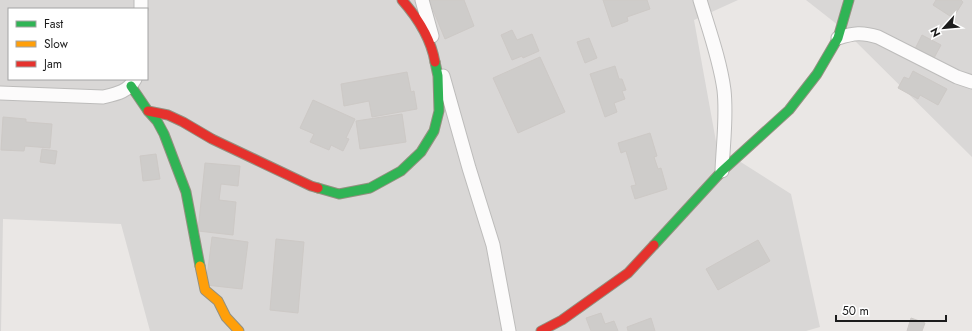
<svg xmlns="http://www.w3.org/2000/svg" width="972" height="331" font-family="Jost,sans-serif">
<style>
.residential{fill:#d9d7d6;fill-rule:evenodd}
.building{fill:#ceccca;stroke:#cdc9c6}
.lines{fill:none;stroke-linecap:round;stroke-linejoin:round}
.street-casing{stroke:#bdbcbb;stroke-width:15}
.fast-casing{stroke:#93907f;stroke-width:11}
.slow-casing{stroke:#93907f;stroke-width:11}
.jam-casing{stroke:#93907f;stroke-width:11}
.street{stroke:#fcfbfb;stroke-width:13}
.fast{stroke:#30b455;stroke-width:9}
.slow{stroke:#ff9f0a;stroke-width:9}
.jam{stroke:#e5322d;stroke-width:9}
</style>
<rect width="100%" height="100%" fill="#eae7e5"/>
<!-- residential -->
<g class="residential">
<path d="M0 0H738L694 20 717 147 791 194 820 327 806 331H150L121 224 3 219 1 331H0ZM9 9H147V79H9Z"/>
<path d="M806 0H972V157L843 29Z"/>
</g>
<!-- building -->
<g class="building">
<path d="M429 0H464L474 26 445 39Z"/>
<path d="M603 0H647L650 9 627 17 628 21 612 27Z"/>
<path d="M936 0H961L963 2 953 18 933 5Z"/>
<path d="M512 30 517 40 532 34 539 51 523 58 522 56 512 60 501 35Z"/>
<path d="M922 35 941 45 934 58 915 49Z"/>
<path d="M589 38 597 58 585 63 577 42Z"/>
<path d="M540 57 565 112 518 133 493 78Z"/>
<path d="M615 66 619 79H622L626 90 622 91 625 99 614 103 617 112 605 117 590 74Z"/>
<path d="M913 71 947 89 938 105 920 95 918 99 898 88 904 77 909 79Z"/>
<path d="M407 72 411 92 414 91 417 109 372 117 369 101 344 106 341 84Z"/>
<path d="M313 100 355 119 346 138 349 139 343 151 331 145 329 150 310 142 314 134 300 128Z"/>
<path d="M402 114 406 142 360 149 356 121Z"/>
<path d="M3 117 26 119V122L52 124 50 148 25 146 24 151 1 150Z"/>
<path d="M650 133 657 156 654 157 658 169 661 168 667 189 635 199 631 186 636 185 626 151 621 153 618 143Z"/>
<path d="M42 149 57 151 55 164 40 162Z"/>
<path d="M156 154 160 179 143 181 140 156Z"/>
<path d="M205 163 240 166 238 186 221 184 219 200 236 202 233 235 198 231Z"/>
<path d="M212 237 248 242 242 289 206 285Z"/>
<path d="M276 239 304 242 298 313 270 310Z"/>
<path d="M758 240 770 261 718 290 706 269Z"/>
<path d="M601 313 605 324 614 321 618 331H591L586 318Z"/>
<path d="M651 318 655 331H628L627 327Z"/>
<path d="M911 318 925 323 922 331H907Z"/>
</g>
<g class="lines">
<!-- street casing -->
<g class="street-casing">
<g id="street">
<path d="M141 0V9"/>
<path d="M422 0 432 36"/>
<path d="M700 0C709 30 720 60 724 90 727 117 723 144 722 171"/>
<path d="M838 38C854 33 862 32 878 37L957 77 972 82"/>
<path d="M443 76 469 168 493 245 509 331"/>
<path d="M0 93 103 97C116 94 128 92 135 79"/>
</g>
</g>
<!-- fast casing -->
<g class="fast-casing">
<g id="fast">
<path d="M131 86 148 111 157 121 164 134 186 192 200 266"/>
<path d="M318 188 339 194 370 188 401 171 421 152 434 131 439 111 438 76 435 62"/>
<path d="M654 245 722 171 789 110 817 74 838 38 849 0"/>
</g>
</g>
<!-- slow casing -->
<g class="slow-casing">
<path id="slow" d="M200 266 205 290 218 301 226 317 239 331"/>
</g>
<!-- jam casing -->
<g class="jam-casing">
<g id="jam">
<path d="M402 0C417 17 431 39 435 62"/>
<path d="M148 111 168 115 183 122 212 139 311 186 318 188"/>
<path d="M541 331 562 320 628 273 654 245"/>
</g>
</g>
<!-- street -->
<use href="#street" class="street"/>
<!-- fast -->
<use href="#fast" class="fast"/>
<!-- slow -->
<use href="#slow" class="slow"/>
<!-- jam -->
<use href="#jam" class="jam"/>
</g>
<!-- legend -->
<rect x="8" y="8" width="140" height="72" fill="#ffffff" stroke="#a4a4a4"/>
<rect x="16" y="21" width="20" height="6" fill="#30b455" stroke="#a4a4a4"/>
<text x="44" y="28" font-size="12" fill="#1c1c1c">Fast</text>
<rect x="16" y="41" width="20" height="6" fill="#ff9f0a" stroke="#a4a4a4"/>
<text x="44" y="48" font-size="12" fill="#1c1c1c">Slow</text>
<rect x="16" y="61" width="20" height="6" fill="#e5322d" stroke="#a4a4a4"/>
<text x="44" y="68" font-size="12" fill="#1c1c1c">Jam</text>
<!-- north arrow -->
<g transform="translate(944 28) rotate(243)" stroke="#ffffff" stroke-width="3" paint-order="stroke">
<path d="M0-3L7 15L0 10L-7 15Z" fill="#1c1c1c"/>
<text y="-6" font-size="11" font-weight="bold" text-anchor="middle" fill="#1c1c1c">N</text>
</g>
<!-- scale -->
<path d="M836 315v6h110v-6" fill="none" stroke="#1c1c1c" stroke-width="2"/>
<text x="842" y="315" font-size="12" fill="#1c1c1c" stroke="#ffffff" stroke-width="3" paint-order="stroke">50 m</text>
</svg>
